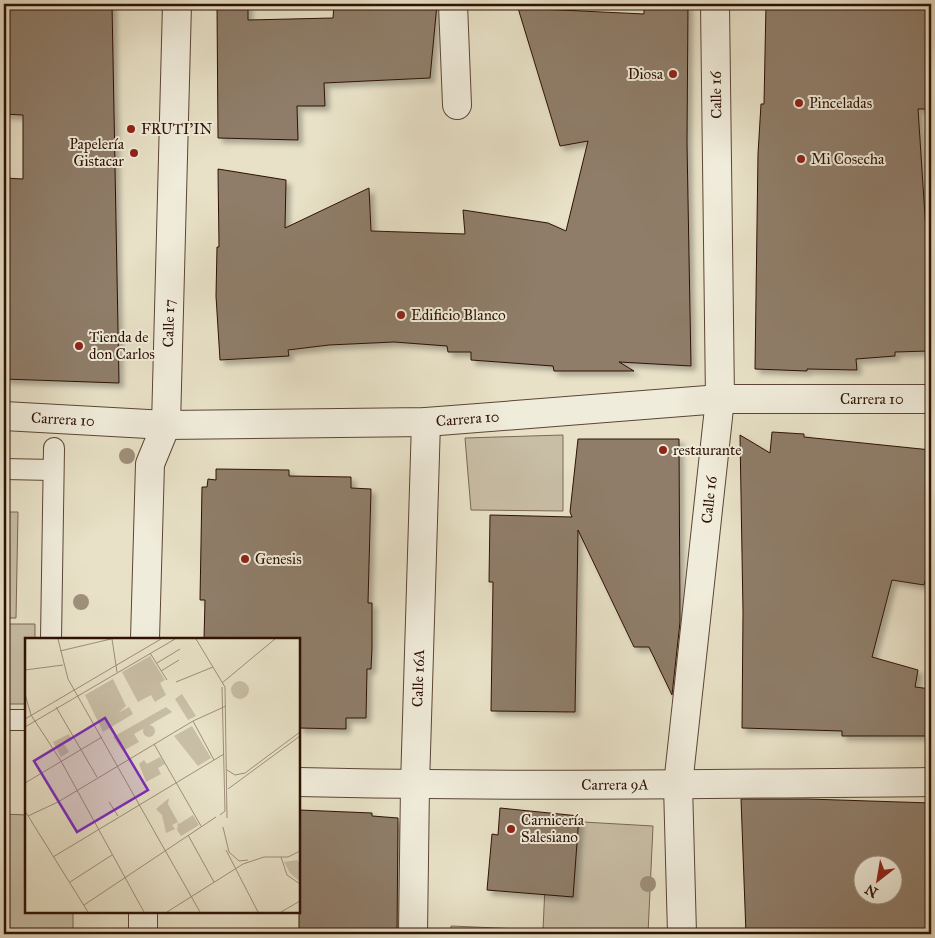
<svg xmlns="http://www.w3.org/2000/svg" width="935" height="938" font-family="'IM FELL Great Primer',serif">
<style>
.green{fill:#c8bea6;stroke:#7b6855}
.building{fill:#8f7d69;stroke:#2e1104;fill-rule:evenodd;filter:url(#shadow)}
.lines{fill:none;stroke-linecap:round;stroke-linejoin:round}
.lane-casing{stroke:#5c4535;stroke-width:22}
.street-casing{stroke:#5c4535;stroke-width:30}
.lane{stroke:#f0ecdb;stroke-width:20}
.street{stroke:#f0ecdb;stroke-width:28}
.tree{fill:#9f907b}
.poi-dot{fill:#8f2418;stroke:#f0ecdb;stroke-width:2}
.labels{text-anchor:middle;stroke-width:4;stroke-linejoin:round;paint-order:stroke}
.poi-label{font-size:15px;fill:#2e1104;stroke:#f0ecdb;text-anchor:start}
.street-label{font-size:15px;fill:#2e1104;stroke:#f0ecdb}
.inset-road{fill:none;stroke:#9e8e79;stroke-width:1}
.view{fill:#7b2cbf;fill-opacity:0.15;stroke:#7b2cbf;stroke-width:2.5}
.inset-edge{fill:none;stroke:#2e1104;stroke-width:2.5}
</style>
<defs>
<filter id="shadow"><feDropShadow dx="4.5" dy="4.5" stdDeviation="2.5" flood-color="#0004"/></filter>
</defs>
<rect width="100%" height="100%" fill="#e8e1c7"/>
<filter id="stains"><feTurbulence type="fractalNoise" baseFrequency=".004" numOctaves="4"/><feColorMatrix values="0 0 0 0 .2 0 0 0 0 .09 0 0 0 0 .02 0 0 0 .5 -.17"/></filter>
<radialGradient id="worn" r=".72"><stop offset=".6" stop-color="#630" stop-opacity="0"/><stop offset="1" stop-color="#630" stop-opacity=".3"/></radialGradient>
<!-- green -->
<g class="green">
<path d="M563 435V511L471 510 465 438Z"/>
<path d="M4 512H18L16 618H4Z"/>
<path d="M4 624H35V639H26V704H4Z"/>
<path d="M4 814 26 815V912H73V934H4Z"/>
<path d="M548 820 653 826 648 934H451V926L543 930Z"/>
</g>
<!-- building -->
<g class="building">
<path d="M4 4H112L119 383 4 379V178L23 179V115L4 114Z"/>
<path d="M217 4H248V20L333 18 334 4H437L430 78 324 83 325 106H297L298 140 218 138Z"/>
<path d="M644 4H688L687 143 691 366 619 362 634 371H554L553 366 471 360V352H448L447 346 394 342 329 345 288 350 289 356 220 360 216 296 217 247H219L218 169 286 180 285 228 369 188 371 231 465 234 463 210 548 223 566 231 588 141 560 146 518 8 644 14Z"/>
<path d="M766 4H931V109H918L931 307 929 351 895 352V356L856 359 857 370 807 369V371L755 369 758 154 761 104H764Z"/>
<path d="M772 432 804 434V437L931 450V560L924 585 892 580 872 657 918 670 915 687 931 689V736H842V731L742 728 743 612 740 435 770 453Z"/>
<path d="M578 439H679L680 622 672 695 649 647H634L578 530 575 712 491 711 493 582H489L490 515 572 517 570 512Z"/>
<path d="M216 469 289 470V476L351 477V488L371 489 368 603H372V648L371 669H367L366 718H346V729L299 728V639H204L205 600H200L202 487H207L208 479 216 480Z"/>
<path d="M741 799H808L931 803V934H746ZM862 866H892V896H862Z"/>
<path d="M500 808 579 816 573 897 487 890 492 834 498 835Z"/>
<path d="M299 810 372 813V816L398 818 397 934H299Z"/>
</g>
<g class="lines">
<!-- lane casing -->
<g class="lane-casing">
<g id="lane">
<path d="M4 469 53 470"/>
<path d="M51 639 54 448"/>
<path d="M4 720H26"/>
</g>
</g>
<!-- street casing -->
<g class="street-casing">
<g id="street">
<path d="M453 4 457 105"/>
<path id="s1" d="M4 416 166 425 426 422 720 399H931"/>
<path id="s2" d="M145 639 150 464 166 425 177 4"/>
<path id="s3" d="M299 782C510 787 720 784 931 782"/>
<path d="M143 934V912"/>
<path id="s4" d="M413 934 415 785 426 422"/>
<path id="s5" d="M682 934 678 785 720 399 715 4"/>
</g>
</g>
<!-- lane -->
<use href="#lane" class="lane"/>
<!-- street -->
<use href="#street" class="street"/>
</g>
<!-- trees -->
<g class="tree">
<circle cx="127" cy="456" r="8"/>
<circle cx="81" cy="602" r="8"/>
<circle cx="648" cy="884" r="8"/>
</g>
<!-- markers -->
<g class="poi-dot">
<circle cx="673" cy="74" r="5"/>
<circle cx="799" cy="103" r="5"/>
<circle cx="131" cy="129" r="5"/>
<circle cx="134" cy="153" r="5"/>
<circle cx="801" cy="159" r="5"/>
<circle cx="401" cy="315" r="5"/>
<circle cx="79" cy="346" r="5"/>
<circle cx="663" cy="450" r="5"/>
<circle cx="245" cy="559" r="5"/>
<circle cx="511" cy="829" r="5"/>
</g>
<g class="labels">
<!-- poi labels -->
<g class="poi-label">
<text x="663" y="79" text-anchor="end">Diosa</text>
<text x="809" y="108">Pinceladas</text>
<text x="141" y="134">FRUTI'IN</text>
<text x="124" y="149" text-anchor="end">Papelería<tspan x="124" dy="17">Gistacar</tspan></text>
<text x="811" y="164">Mi Cosecha</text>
<text x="411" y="320">Edificio Blanco</text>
<text x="89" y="342">Tienda de<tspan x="89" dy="17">don Carlos</tspan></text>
<text x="673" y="455">restaurante</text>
<text x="255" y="564">Genesis</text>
<text x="521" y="825">Carnicería<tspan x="521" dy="17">Salesiano</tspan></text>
</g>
<!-- street labels -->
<g class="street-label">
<text transform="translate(716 95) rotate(-91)" y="5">Calle 16</text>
<text dy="5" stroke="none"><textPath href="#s2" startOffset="319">Calle 17</textPath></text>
<text dy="5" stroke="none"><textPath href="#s1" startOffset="869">Carrera 10</textPath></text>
<text dy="5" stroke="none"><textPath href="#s1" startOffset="59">Carrera 10</textPath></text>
<text dy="5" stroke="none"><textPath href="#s1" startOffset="464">Carrera 10</textPath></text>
<text dy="5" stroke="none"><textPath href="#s5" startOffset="436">Calle 16</textPath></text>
<text dy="5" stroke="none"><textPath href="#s4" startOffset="256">Calle 16A</textPath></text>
<text dy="5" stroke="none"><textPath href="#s3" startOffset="316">Carrera 9A</textPath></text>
</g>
</g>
<!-- overview -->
<g transform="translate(25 638)">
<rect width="275" height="275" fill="#e8e1c7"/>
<path d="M125 18 140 42 135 45 141 57 130 64 126 57 113 64 97 34ZM88 41 101 68 93 75 104 69 108 76 78 94 60 57ZM206 52a9 9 0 1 1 18 0a9 9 0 1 1-18 0ZM157 56 171 78 163 82 150 61ZM141 69 147 74 109 96 114 104 98 113 88 99ZM118 93a6 6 0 1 1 12 0a6 6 0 1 1-12 0ZM167 88 186 120 173 128 149 98ZM44 96 47 102 39 106 44 114 36 119 28 104ZM135 119 140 126 133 130 136 136 121 144 114 126 119 122 122 126ZM144 160 143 166 154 186 168 177 174 187 156 198 152 192 153 184 147 187 150 191 141 195 137 177 131 171ZM272 222 275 226V244L265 235 259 224Z" fill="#c8bea6"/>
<path class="inset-road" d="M33 1 43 41 175 274M87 1 92 34M171 1 200 49 202 180M35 13 86 1M125 15 142 42M132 25 155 11M0 32 38 27M136 33 154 22M151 44 188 29M197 45 250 1M0 56 6 77 36 123 119 274M31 69 72 139M0 81 136 1M168 83 189 122M0 89 150 1M129 106 176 188M202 132 210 137 220 135 275 94M0 145 77 99M203 151 275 98M84 164 93 178M0 173 63 274M195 177 200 173 197 49M3 178 33 164 168 83 201 68M198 189 204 214 214 223 223 222M163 197 189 244M201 212 233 274M28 219 199 116M256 219 262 237 275 246M45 244 87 217M59 267 191 179M142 274 218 226 239 219H263L275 213M256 274 275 263"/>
<path class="view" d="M80 80 123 152 52 194 9 123Z"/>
<rect width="275" height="275" class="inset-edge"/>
</g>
<!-- margin -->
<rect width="935" height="938" fill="none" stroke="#e8e1c7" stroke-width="20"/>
<rect x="5" y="5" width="925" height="928" fill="none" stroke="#2e1104" stroke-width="2.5"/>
<rect x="10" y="10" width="915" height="918" fill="none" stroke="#2e1104"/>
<!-- north arrow -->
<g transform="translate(878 880) rotate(211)"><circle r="24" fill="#f0ecdb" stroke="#a29485"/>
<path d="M0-4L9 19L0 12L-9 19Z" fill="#8f2418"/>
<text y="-8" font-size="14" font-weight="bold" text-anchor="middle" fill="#2e1104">N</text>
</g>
<rect width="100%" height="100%" filter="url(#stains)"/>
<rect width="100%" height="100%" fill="url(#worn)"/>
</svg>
